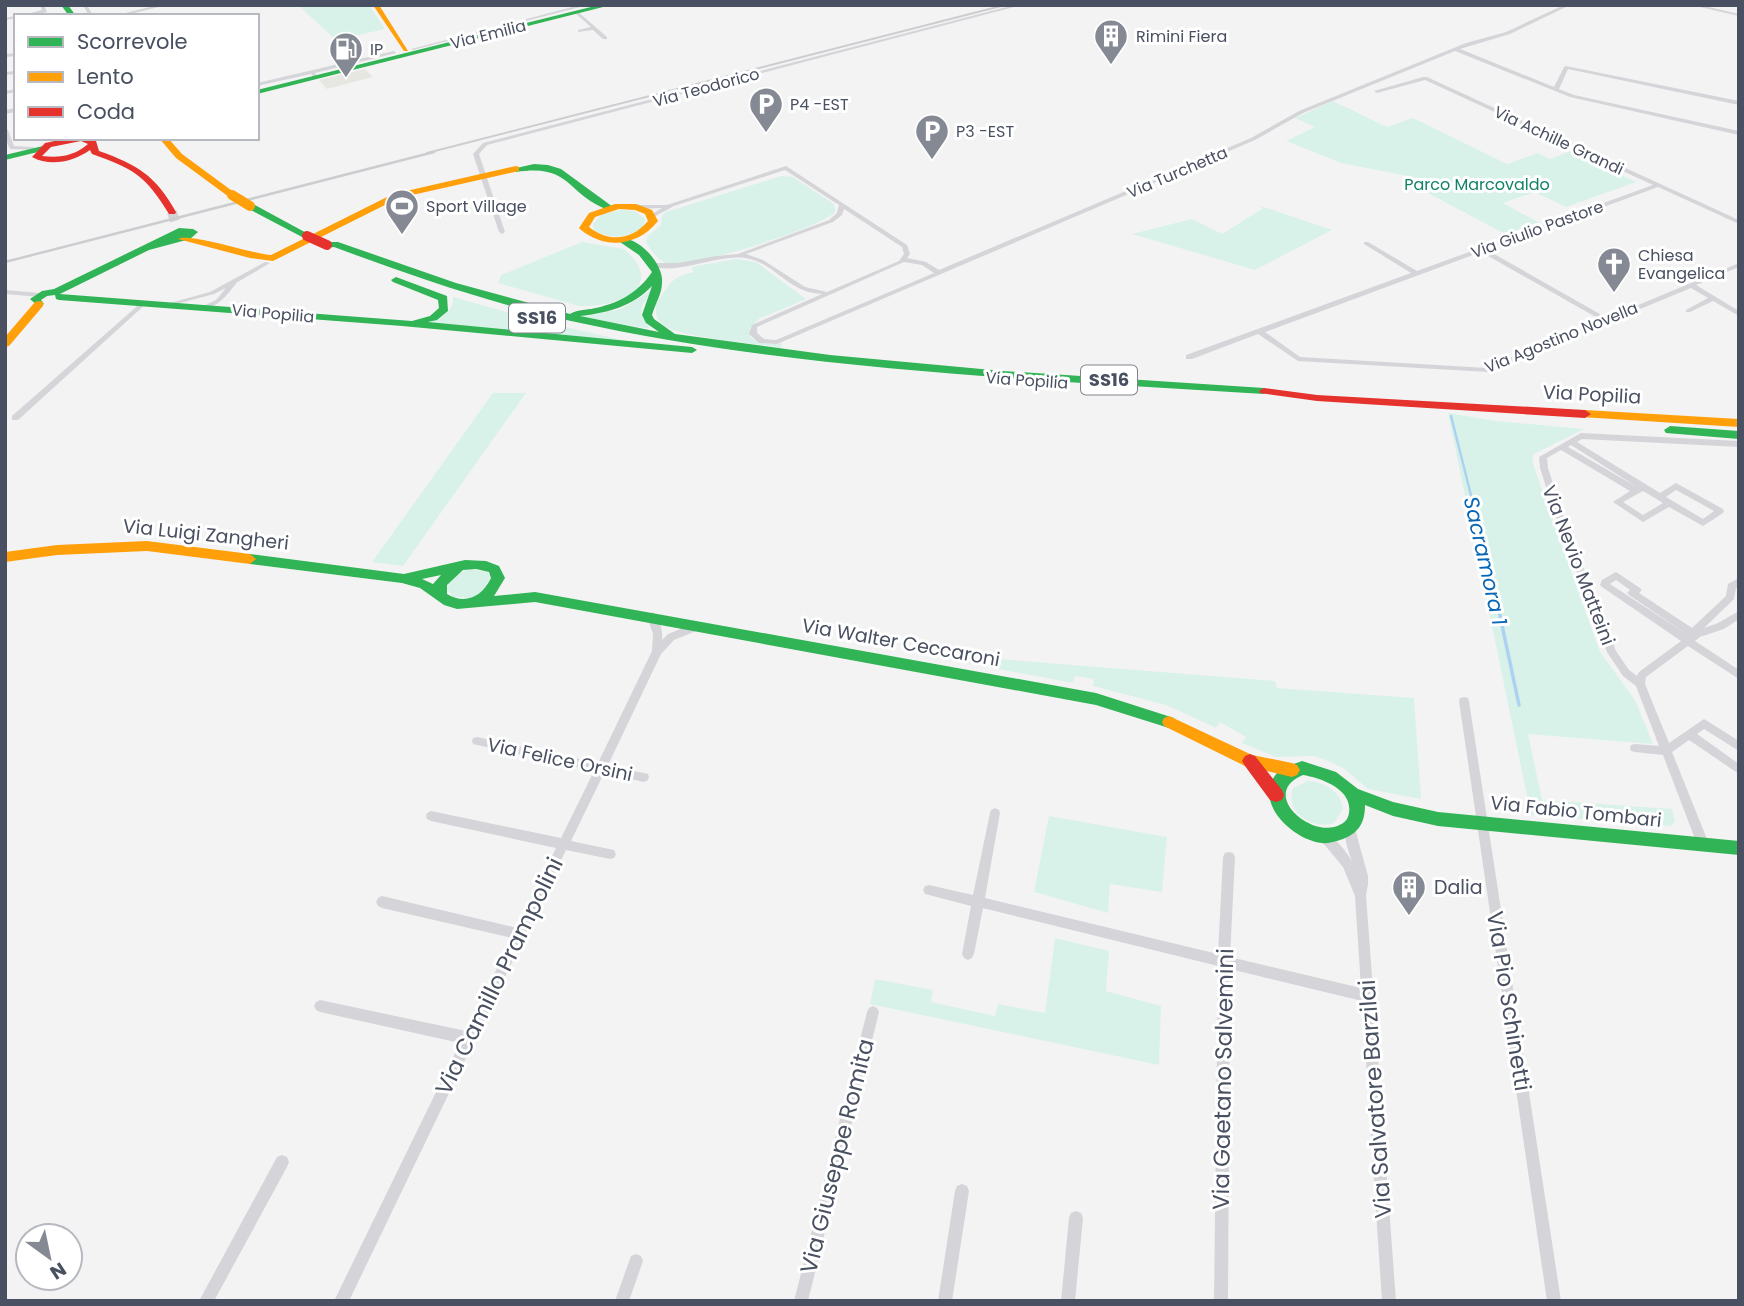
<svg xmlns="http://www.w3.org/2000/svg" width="1744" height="1306" font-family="Poppins,sans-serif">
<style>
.commercial{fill:#e7e7e2}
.green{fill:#d8f2e9}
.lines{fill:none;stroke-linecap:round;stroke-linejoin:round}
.stream-far1{stroke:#acd2f1;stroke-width:2.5}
.stream{stroke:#acd2f1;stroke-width:3.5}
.secondary-tunnel{stroke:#d2d2d6;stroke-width:10;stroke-dasharray:10 4.5;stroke-linecap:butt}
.street{fill:#d5d5d9;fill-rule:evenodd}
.fast{fill:#30b455;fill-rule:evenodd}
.slow{fill:#ff9f0a;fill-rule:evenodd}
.jam{fill:#e5322d;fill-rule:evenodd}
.rail-far1{stroke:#cccdd0;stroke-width:2}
.rail{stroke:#cccdd0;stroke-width:2.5}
.slow-bridge{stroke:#ff9f0a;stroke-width:10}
.jam-bridge{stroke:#e5322d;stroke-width:10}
.labels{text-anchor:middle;stroke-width:6;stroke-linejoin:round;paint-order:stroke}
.far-street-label{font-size:16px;fill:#495061;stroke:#fff}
.far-poi-label{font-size:16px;fill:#495061;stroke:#fff;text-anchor:start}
.far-park-label{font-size:16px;fill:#148266;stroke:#fff}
.shield{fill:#fff;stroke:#808490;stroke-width:2}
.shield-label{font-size:18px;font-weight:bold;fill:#495061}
.street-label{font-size:19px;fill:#495061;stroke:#fff}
.poi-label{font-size:19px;fill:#495061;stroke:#fff;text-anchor:start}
.water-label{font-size:21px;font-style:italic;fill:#0767b6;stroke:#fff}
.near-street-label{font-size:23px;fill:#495061;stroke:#fff}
</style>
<rect width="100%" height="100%" fill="#f4f3f3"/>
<!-- commercial -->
<path class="commercial" d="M365 69 373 77 327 89 319 80Z"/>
<!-- green -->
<g class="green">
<path d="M298 5H369L385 29 336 40Z"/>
<path d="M1333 101 1387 127 1413 118 1507 164 1538 153 1550 159 1571 151 1636 182 1566 207 1535 192 1503 203 1540 223 1507 235 1424 191 1433 181 1341 163 1286 141 1315 127 1295 118Z"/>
<path d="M781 176 793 177 834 204 835 212C820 228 692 268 669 264 659 262 652 251 646 243L648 236 661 225 662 216 666 212Z"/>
<path d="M1261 206 1332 230 1255 270 1132 234 1192 219 1222 234 1262 209Z"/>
<path d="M622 210 635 211 645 219 643 227C629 238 609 240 594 230L593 224 602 214Z"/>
<path d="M582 242 624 249C669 287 616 308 579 306L498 283 501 275Z"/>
<path d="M736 259 756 262 806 299 759 319 750 328V337C760 345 770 345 782 343L781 348C756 343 680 338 663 325 653 317 654 306 661 296 672 281 673 277 694 272L691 267Z"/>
<path d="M649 292H651L642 306 641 315 650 329 582 317 621 309Z"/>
<path d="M453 297 535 320 622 340 425 324C440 319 454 313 453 297Z"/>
<path d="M493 393H526L403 566 372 562Z"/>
<path d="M1448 413 1496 421 1584 429 1534 454 1532 461 1600 652 1635 700 1653 744 1528 734 1542 800 1672 809 1675 822 1671 826 1531 815Z"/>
<path d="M469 569 487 572 490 576 489 586 473 598 453 597 447 589C448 580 460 572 469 569Z"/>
<path d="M960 656 1275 681 1277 688 1414 698 1421 799 1368 789 1343 768 1326 760 1313 756 1276 757 1242 743 1246 737 1220 722 1216 728 1166 705 1093 686 1094 679 1075 676 1073 683 945 659Z"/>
<path d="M1308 781C1325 782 1340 791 1343 809L1334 823C1313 830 1284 813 1293 788Z"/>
<path d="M1049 816 1167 837 1162 892 1110 884 1108 913 1034 892Z"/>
<path d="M1055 938 1109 951 1106 991 1161 1006 1159 1065 870 1004 875 979 933 990 931 1002 995 1016 998 1004 1045 1013Z"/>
</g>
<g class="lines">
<!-- stream-far1 -->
<path class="stream-far1" d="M1451 416 1496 594"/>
<!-- stream -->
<path class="stream" d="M1495 592 1519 705"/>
<!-- secondary-tunnel -->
<path class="secondary-tunnel" d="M172 212 175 221"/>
<!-- street -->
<g class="street">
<path d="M40 5H44L47 12 29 16H19L42 10Z"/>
<path d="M83 5H87L93 16H89Z"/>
<path d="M158 5H167L122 16H113Z"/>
<path d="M580 5H588L413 50 411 49Z"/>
<path d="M1014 5H1022L487 145 479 154 505 232 502 234 499 232 473 154 483 143Z"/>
<path d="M1035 5H1040V6L1038 7Z"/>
<path d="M1564 5H1570L1510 34 1460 49 1554 87 1564 67 1566 66 1739 101V105L1568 69 1559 89 1574 95 1739 131V135L1570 97 1455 51 1303 113 1255 140 777 344 759 343 749 334 752 325 822 294C787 293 775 262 745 258 715 254 675 277 649 265L652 263H678L716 256 738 254 829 220 837 213 839 205 785 170 674 206 652 218 649 216 650 215 662 208 636 209 633 207 636 205H667L786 166 907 245 910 254 907 258 926 262 939 270 1251 138 1299 111 1466 43 1506 32ZM844 209 902 247 904 254 899 261 827 292 805 287 763 260 746 254 833 222 842 215ZM904 262 922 265 934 273 776 340 764 339 757 333V327Z"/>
<path d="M1691 5H1700L1739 14V16Z"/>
<path d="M577 11 607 37V39H603L593 30 578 32V30L591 27 575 13Z"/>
<path d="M16 16V18L5 20V18Z"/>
<path d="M394 51 396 53 315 73 319 78H315L311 74 257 86V83Z"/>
<path d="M16 53V56L5 57V54Z"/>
<path d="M16 71V74L5 75V72Z"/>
<path d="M1423 77H1427L1739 220V224L1658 187 1487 250 1607 318 1739 263V267L1696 285 1739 311V316L1713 301 1690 312H1686V310L1708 298 1691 288 1488 372 1298 361 1258 334 1192 359H1186V355L1411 273 1364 244V242H1368L1417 271 1653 185 1425 80 1377 93 1374 91ZM1481 252 1601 320 1487 368 1300 357 1265 332Z"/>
<path d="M16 89V92L5 94V91Z"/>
<path d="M16 108V112L5 114V110Z"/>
<path d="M5 128 8 130 14 146 33 147 35 148V150L10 149 5 138Z"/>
<path d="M265 262 270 263 236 283 235 285C226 296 215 311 201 307L216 300 226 288 214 294 169 306 166 304 210 292Z"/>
<path d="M5 290 40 293 43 295 40 297 5 294Z"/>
<path d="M143 301 148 302 18 420H12V416Z"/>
<path d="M1581 433 1739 441V447L1582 439 1577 442 1660 493 1676 483 1723 509 1724 511 1723 513 1703 526 1669 507 1643 522 1613 502 1630 491 1561 450 1547 458 1548 468 1564 518 1616 651 1629 670 1637 676 1639 672 1681 641 1602 587 1600 585 1602 580 1616 572 1640 588 1642 590 1639 593 1692 628 1726 596 1728 584 1739 578V586L1736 588 1734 599 1704 628 1718 623 1739 611V619L1724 629 1700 637 1695 641 1739 670V679L1688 646 1646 677 1645 684 1669 743 1704 719 1739 741V751L1704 729 1697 734 1739 764V774L1689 740 1672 752 1709 844 1707 848 1703 849 1699 848 1697 844 1663 755 1635 752 1631 751 1630 748 1631 745 1635 744 1659 746 1636 686 1623 676 1607 652 1556 518 1540 468 1539 457ZM1571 445 1637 487 1568 447ZM1676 490 1714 511 1703 519 1666 497ZM1643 491 1663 503 1643 515 1623 502ZM1616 580 1630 590 1627 593 1629 595 1688 635 1610 584Z"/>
<path d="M652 612C660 616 663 631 662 640L668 634 695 623 698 622 703 626 701 629 674 640 661 654 608 765 648 774 649 777 648 780 644 782 604 773 571 841 614 850 616 854 614 858 610 859 566 850 349 1301H334L460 1043 320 1012 316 1010 314 1006 316 1002 320 1000 466 1031 512 938 382 908 378 906 376 902 378 898 382 896 517 928 556 848 431 821 427 819 426 816 427 813 431 811 561 838 594 771 477 745 473 744 472 741 473 738 477 737 598 763 652 651 653 634 647 616Z"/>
<path d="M1464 697 1468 698 1469 701 1561 1301H1547L1459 701 1460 698Z"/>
<path d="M995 808 999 810 1000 813 985 898 1218 954 1223 857 1225 853 1229 852 1233 853 1235 857 1230 957 1361 988 1355 896 1343 867 1318 837 1320 833 1324 832C1336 838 1345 850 1352 861 1348 850 1343 837 1346 825L1350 824 1354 825 1368 876V884L1366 895 1396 1301H1382L1362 1001 1230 969 1228 1301H1214L1218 966 983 908 974 954 972 958 968 960 964 958 962 954 971 906 929 895 925 894 923 890 925 886 929 885 973 895 990 813 991 810Z"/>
<path d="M873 1006 877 1008 879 1012 808 1301H794L867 1012 869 1008Z"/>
<path d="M282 1155 287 1157 289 1162 287 1167 214 1301H199L277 1157Z"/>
<path d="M962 1184 967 1186 969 1191 952 1301H938L955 1191 957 1186Z"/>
<path d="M1076 1211 1081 1213 1083 1218 1075 1301H1061L1069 1218 1071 1213Z"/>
<path d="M636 1254 641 1256 643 1261 629 1301H615L631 1256Z"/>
</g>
<!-- fast -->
<g class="fast">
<path d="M61 5H68L76 16H69Z"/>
<path d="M599 5H611L257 94V90Z"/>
<path d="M43 146 47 148 46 150 5 160V155Z"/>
<path d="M534 164 548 165 561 169 613 207 609 210C566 195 572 163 516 172L512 169Z"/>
<path d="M247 204H253L312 236 304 238 247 208Z"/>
<path d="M179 228 193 229 198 232 190 239 149 250 60 294 412 321 430 316 439 308 438 300 393 282 391 280 396 277 447 296 448 311 437 320 428 322 692 347 697 350 692 353 402 326 59 300 56 299 55 295 47 296 41 300 44 304 39 307 30 299 42 291 54 289Z"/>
<path d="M620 238C639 237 664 264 662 283 662 294 655 304 652 315L654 319 675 334 830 355 1003 371 1264 388 1269 391 1264 394C1033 379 798 371 571 321 490 303 412 276 334 247L327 248 322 245 327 242H338L456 283 570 314C576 310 583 310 591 309 617 304 637 294 652 272L639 255 620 242ZM652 286 642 315 646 323 659 332 580 316C608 313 633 306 652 286Z"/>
<path d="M1670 426 1739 431V439L1666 433 1664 430Z"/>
<path d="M250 554 404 574 465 560 486 561 499 566 505 578 494 596 535 592 1096 693 1174 718 1176 722 1174 726 1169 728 1096 705 535 602 457 609 444 605 420 588 402 583 250 564 244 559ZM476 569 489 572 491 578C482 597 465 605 447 594V585L463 570ZM441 575 433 584 422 579Z"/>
<path d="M1302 761 1336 772 1358 789 1393 802 1438 812 1739 841V855L1438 826 1393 816 1365 805C1365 822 1359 833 1343 839 1336 841 1329 844 1322 843 1293 840 1252 802 1277 773 1283 767 1294 764 1302 761ZM1303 775C1321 778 1353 789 1349 813 1348 821 1342 825 1334 827 1305 834 1261 792 1303 775Z"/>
</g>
<!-- slow -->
<g class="slow">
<path d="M373 5H379L408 51H404Z"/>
<path d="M159 138H168L182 154 235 193V197H229L176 158Z"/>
<path d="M516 166 519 167V171L399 198 273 261 250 258 178 239C190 232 252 254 271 255L393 194Z"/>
<path d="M615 204H636L652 210 658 221C638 246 606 250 581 230L579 228 589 213ZM619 209 635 210 645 214 648 221C632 240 609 243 589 227L595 217Z"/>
<path d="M39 301 43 302V306L9 346 5 347V337L35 302Z"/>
<path d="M1585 410 1739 419V427L1581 417V411Z"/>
<path d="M147 541 250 554 256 559 250 564 147 551 57 555 5 562V552L57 545Z"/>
<path d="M1169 716 1252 755 1292 763 1297 765 1300 770 1297 775 1292 777 1245 766 1164 726 1162 722 1164 718Z"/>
</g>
<!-- jam -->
<g class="jam">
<path d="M69 138H89L96 141 99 151C138 165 155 175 176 212L175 214H169C145 175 134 169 92 154L90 150C73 162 50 167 32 157L45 143ZM81 141 88 144C74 156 60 158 42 156L51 147Z"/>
<path d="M1264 388 1317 395 1585 410 1591 414 1585 418 1317 401 1260 393 1259 391Z"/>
<path d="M1250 754 1255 756 1282 790 1284 795 1282 800 1276 802 1270 800 1245 766 1242 761 1245 756Z"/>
</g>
<!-- rail-far1 -->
<path class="rail-far1" d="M427 153 1005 5"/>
<!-- rail -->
<path class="rail" d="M5 262 434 152"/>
<!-- slow-bridge -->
<path class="slow-bridge" d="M232 195 250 206"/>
<!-- jam-bridge -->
<path class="jam-bridge" d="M307 236 327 245"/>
</g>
<!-- icons -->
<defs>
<g id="building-pin" transform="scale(1.75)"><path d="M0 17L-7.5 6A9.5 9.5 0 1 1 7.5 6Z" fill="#858994" stroke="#fff"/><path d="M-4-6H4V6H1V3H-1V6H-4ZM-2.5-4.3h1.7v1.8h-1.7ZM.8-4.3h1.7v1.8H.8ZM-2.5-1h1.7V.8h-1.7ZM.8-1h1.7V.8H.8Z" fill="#fff"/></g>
<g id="fuel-pin" transform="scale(1.75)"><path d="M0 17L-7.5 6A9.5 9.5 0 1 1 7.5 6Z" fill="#858994" stroke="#fff"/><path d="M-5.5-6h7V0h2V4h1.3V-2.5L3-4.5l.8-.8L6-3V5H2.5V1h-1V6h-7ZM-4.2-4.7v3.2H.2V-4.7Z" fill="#fff"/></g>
<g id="parking-pin" transform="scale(1.75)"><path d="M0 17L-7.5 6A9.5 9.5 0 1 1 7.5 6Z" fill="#858994" stroke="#fff"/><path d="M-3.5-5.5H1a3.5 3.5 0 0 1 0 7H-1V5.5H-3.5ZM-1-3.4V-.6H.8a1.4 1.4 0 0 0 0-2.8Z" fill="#fff"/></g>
<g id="stadium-pin" transform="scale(1.75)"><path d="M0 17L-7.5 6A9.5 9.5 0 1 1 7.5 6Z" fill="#858994" stroke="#fff"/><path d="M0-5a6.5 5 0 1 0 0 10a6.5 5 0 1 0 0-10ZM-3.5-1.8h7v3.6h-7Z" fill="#fff"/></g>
<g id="church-pin" transform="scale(1.75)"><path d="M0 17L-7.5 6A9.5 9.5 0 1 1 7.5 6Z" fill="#858994" stroke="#fff"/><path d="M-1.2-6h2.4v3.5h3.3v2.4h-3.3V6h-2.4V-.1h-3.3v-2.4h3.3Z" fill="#fff"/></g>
</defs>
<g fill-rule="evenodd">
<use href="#building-pin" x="1111" y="36"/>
<use href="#fuel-pin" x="346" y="49"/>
<use href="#parking-pin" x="766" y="104"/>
<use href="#parking-pin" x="932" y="131"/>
<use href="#stadium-pin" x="402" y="206"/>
<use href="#church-pin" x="1614" y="264"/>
<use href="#building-pin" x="1409" y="887"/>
</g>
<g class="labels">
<!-- far-street labels -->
<g class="far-street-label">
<text transform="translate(488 34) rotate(-14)" y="6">Via Emilia</text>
<text transform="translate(706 87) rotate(-15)" y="6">Via Teodorico</text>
<text transform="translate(1559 140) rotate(25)" y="6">Via Achille Grandi</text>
<text transform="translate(1177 172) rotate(-23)" y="6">Via Turchetta</text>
<text transform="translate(1537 229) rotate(-20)" y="6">Via Giulio Pastore</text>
<text transform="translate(273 313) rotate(5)" y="6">Via Popilia</text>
<text transform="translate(1561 337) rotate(-22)" y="6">Via Agostino Novella</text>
<text transform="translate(1027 380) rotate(4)" y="6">Via Popilia</text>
</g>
<!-- far-poi labels -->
<g class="far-poi-label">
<text x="1136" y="42">Rimini Fiera</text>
<text x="370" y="55">IP</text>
<text x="790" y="110">P4 -EST</text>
<text x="956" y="137">P3 -EST</text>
<text x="426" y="212">Sport Village</text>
<text x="1638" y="261">Chiesa<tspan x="1638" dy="18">Evangelica</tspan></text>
</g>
<!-- far-park labels -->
<g class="far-park-label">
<text x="1477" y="190">Parco Marcovaldo</text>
</g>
<!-- shield labels -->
<g class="shield">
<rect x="509" y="303.5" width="56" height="29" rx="5"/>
<rect x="1081" y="365.5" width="56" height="29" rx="5"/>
</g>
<g class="shield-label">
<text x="537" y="324">SS16</text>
<text x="1109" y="386">SS16</text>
</g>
<!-- street labels -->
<g class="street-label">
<text transform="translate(1592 394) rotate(3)" y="7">Via Popilia</text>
<text transform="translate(206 534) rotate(6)" y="7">Via Luigi Zangheri</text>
<text transform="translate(1579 565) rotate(69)" y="7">Via Nevio Matteini</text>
<text transform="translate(901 642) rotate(10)" y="7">Via Walter Ceccaroni</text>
<text transform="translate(560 759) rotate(12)" y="7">Via Felice Orsini</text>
<text transform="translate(1576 811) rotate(6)" y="7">Via Fabio Tombari</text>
</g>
<!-- poi labels -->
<g class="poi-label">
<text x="1434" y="894">Dalia</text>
</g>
<!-- water labels -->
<g class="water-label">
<text transform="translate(1485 561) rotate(77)" y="7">Sacramora 1</text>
</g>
<!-- near-street labels -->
<g class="near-street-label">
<text transform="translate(499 976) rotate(-64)" y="8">Via Camillo Prampolini</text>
<text transform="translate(1509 1001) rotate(81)" y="8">Via Pio Schinetti</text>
<text transform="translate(1223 1079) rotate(-89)" y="8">Via Gaetano Salvemini</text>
<text transform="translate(1375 1099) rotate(-94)" y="8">Via Salvatore Barzilai</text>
<text transform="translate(837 1156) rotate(-76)" y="8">Via Giuseppe Romita</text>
</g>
</g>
<!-- border -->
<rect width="1744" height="1306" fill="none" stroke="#495061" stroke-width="14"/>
<!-- legend -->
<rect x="14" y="14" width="245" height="126" fill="#ffffff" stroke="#b6b9c0" stroke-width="2"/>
<rect x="28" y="37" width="35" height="10" fill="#30b455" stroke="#b6b9c0" stroke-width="2"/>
<text x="77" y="49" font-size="21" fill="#495061">Scorrevole</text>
<rect x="28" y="72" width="35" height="10" fill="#ff9f0a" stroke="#b6b9c0" stroke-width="2"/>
<text x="77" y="84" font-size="21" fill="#495061">Lento</text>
<rect x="28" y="107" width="35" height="10" fill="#e5322d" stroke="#b6b9c0" stroke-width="2"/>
<text x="77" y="119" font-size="21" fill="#495061">Coda</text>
<!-- north arrow -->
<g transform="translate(49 1257) rotate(147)"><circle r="33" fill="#ffffff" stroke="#b6b9c0" stroke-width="2"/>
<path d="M0-5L12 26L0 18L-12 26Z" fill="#858994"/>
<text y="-10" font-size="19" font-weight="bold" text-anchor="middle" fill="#495061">N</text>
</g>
</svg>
